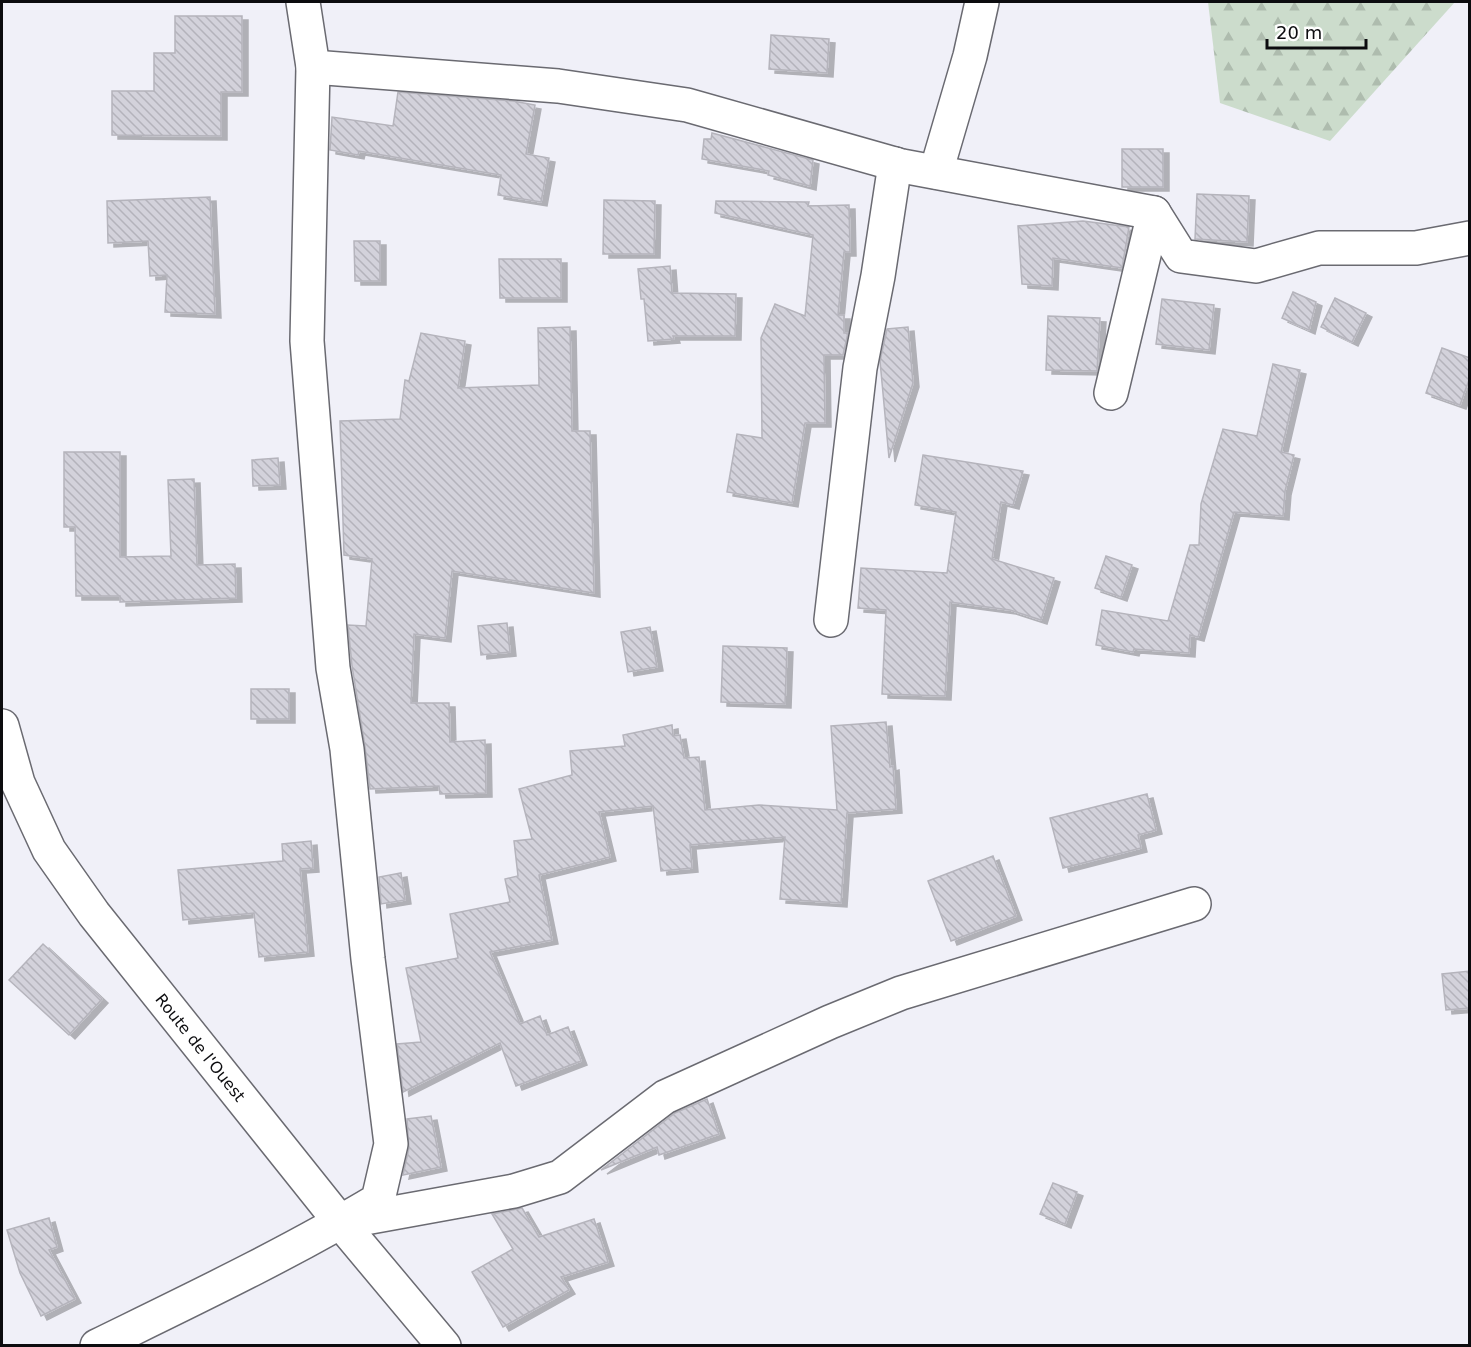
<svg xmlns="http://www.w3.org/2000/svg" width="1471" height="1347" font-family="'DejaVu Sans',sans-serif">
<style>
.forest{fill:url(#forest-firs)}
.building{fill:url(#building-back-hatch);stroke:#b5b4bc;stroke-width:1.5;filter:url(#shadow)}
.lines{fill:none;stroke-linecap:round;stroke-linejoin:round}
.minor-casing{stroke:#6a6a71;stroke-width:36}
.major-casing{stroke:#6a6a71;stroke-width:36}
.minor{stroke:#fff;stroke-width:33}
.major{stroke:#fff;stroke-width:33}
.labels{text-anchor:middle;stroke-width:5;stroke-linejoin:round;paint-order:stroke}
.street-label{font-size:16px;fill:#0c0c0f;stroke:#fff}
</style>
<defs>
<pattern id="forest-firs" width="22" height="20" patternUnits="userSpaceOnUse" patternTransform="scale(1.5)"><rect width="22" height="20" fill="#ccdccc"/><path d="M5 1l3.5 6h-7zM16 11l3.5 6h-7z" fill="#aebcae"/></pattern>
<pattern id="building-back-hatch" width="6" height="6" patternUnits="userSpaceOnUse" patternTransform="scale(1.5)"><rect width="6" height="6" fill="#d3d2db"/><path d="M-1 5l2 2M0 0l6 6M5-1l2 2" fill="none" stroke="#b4b3bb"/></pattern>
<filter id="shadow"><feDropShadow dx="6" dy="4" stdDeviation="0" flood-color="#0004"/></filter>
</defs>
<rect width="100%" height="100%" fill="#f0f0f8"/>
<!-- forest -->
<path class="forest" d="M1208 2H1455L1330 141 1220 103Z"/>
<!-- building -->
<g class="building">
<path d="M175 16H242V92H221V136L112 135V91H154V53H175Z"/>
<path d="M771 35 829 39 827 73 769 69Z"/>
<path d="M398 92 513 101 535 105 526 154 549 158 541 202 498 195 501 175 359 151 358 155 330 150 332 117 393 126Z"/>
<path d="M712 133 813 160 810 186 768 175 769 171 702 159 704 139H711Z"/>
<rect x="1122" y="149" width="41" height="38"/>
<path d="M1197 194 1249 196 1247 242 1195 239Z"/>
<path d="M210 197 215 314 165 312 167 275 150 276 148 241 108 243 107 201Z"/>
<path d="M604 200 655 201 654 254H603Z"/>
<path d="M716 201 809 202 808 206 849 205 850 252H844L838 315H844V333H848L843 355H824L825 423H805L792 503 727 492 737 434 762 438 761 338 775 304 805 316 813 235 715 213Z"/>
<path d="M1083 221 1129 227 1122 268 1053 258 1052 286 1022 284 1018 226Z"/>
<path d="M354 241H380V281H355Z"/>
<path d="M499 259H561V298H500Z"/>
<path d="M670 266 672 293 736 294 735 336H673L674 339 648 341 644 299H641L638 269Z"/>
<path d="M1293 292 1316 302 1309 330 1282 318Z"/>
<path d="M1335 298 1366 313 1352 342 1321 327Z"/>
<path d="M1162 299 1214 305 1209 350 1156 344Z"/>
<path d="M1048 316 1100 318 1097 371 1046 370Z"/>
<path d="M570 327 572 431H590L594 593 452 571 445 638 414 634 411 703H449L450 742 485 740 486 793 440 794 439 786 370 789 365 746 352 666 348 625 366 626 372 559 344 555 340 421 400 419 405 380 409 381 421 333 465 341 458 388 539 385 538 328Z"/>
<path d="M908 327 913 383 889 458 880 361 887 329Z"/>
<path d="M1442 348 1470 358V377L1460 405 1426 393Z"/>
<path d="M1273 364 1300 370 1281 452 1294 455 1285 491 1283 516 1234 512 1198 637 1190 635 1189 653 1134 649 1133 652 1096 645 1102 610 1168 621 1190 545H1199L1201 504 1223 429 1257 436Z"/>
<path d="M64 452H120V557L171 556 168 480 194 479 197 565 235 564 236 598 120 602V596H76L75 527H64Z"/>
<path d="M923 455 1023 471 1013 505 1001 502 992 559 1054 578 1041 620 1010 610 950 602 945 696 882 694 886 610 858 608 861 568 947 573 956 512 915 505Z"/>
<path d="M278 458 280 485 253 486 252 460Z"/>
<path d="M1106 556 1132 565 1121 597 1095 588Z"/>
<path d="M507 623 510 652 481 655 478 626Z"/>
<path d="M650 627 657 667 628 672 621 632Z"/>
<path d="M723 646 787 648 785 704 721 702Z"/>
<rect x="251" y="689" width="38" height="30"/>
<path d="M886 722 890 767 893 766 896 809 847 813 841 903 780 899 785 837 690 845 692 868 661 871 653 806 599 812 610 857 539 875 552 940 490 952 520 1024 540 1016 547 1035 568 1027 581 1061 516 1086 500 1043 403 1092 397 1044 421 1042 406 968 458 958 450 914 510 902 505 879 518 876 514 841 532 839 519 789 572 775 570 751 625 746 623 735 672 725 673 736 680 735 684 758 699 757 705 810 759 805 837 810 831 726Z"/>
<path d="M1147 794 1156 830 1138 835 1141 848 1063 868 1050 818Z"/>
<path d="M311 841 313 868 300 869 308 952 259 957 254 913 183 920 178 870 283 861 282 844Z"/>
<path d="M993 856 1016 916 951 941 928 881Z"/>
<path d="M401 873 405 900 381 904 379 877Z"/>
<path d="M43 944 102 999 69 1035 9 980Z"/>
<path d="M1470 971V1008L1446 1010 1442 974Z"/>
<path d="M707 1099 719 1134 659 1155 657 1147 601 1170 675 1113Z"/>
<path d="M431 1116 441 1167 403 1175 409 1148 407 1119Z"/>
<path d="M1053 1183 1077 1192 1065 1224 1040 1214Z"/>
<path d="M522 1208 539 1237 594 1219 608 1262 561 1277 569 1290 503 1327 472 1272 513 1249 492 1214Z"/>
<path d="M49 1218 57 1247 49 1250 75 1299 41 1316 20 1273 7 1230Z"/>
</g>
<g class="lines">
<!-- minor casing -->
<g class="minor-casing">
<g id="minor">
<path d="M313 67 558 86 687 105 902 166 1154 213 1181 256 1256 266 1319 248H1416L1470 238"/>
<path d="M936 172 970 56 982 2"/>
<path d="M1111 393 1154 213"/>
<path d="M831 620 860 368 878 276 895 164"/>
<path d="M354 1220 514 1191 560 1177 665 1097 830 1022 901 993 1194 904"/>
<path d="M97 1346C191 1300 288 1254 378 1200L391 1144 368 959 347 749 333 668 307 341 313 67 303 2"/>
</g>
</g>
<!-- major casing -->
<g class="major-casing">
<g id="major">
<path id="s1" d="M2 726 18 783 49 850 94 914 341 1223 444 1346"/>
</g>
</g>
<!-- minor -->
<use href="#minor" class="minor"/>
<!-- major -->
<use href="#major" class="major"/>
</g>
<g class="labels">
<!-- street labels -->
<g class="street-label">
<text dy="6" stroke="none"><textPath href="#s1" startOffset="382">Route de l'Ouest</textPath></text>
</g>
</g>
<!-- border -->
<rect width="1471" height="1347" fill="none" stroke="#0c0c0f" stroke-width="6"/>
<!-- scale -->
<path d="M1267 39v9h99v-9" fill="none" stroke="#0c0c0f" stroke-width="3"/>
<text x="1276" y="39" font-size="18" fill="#0c0c0f" stroke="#ffffff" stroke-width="4.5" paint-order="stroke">20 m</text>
</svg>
